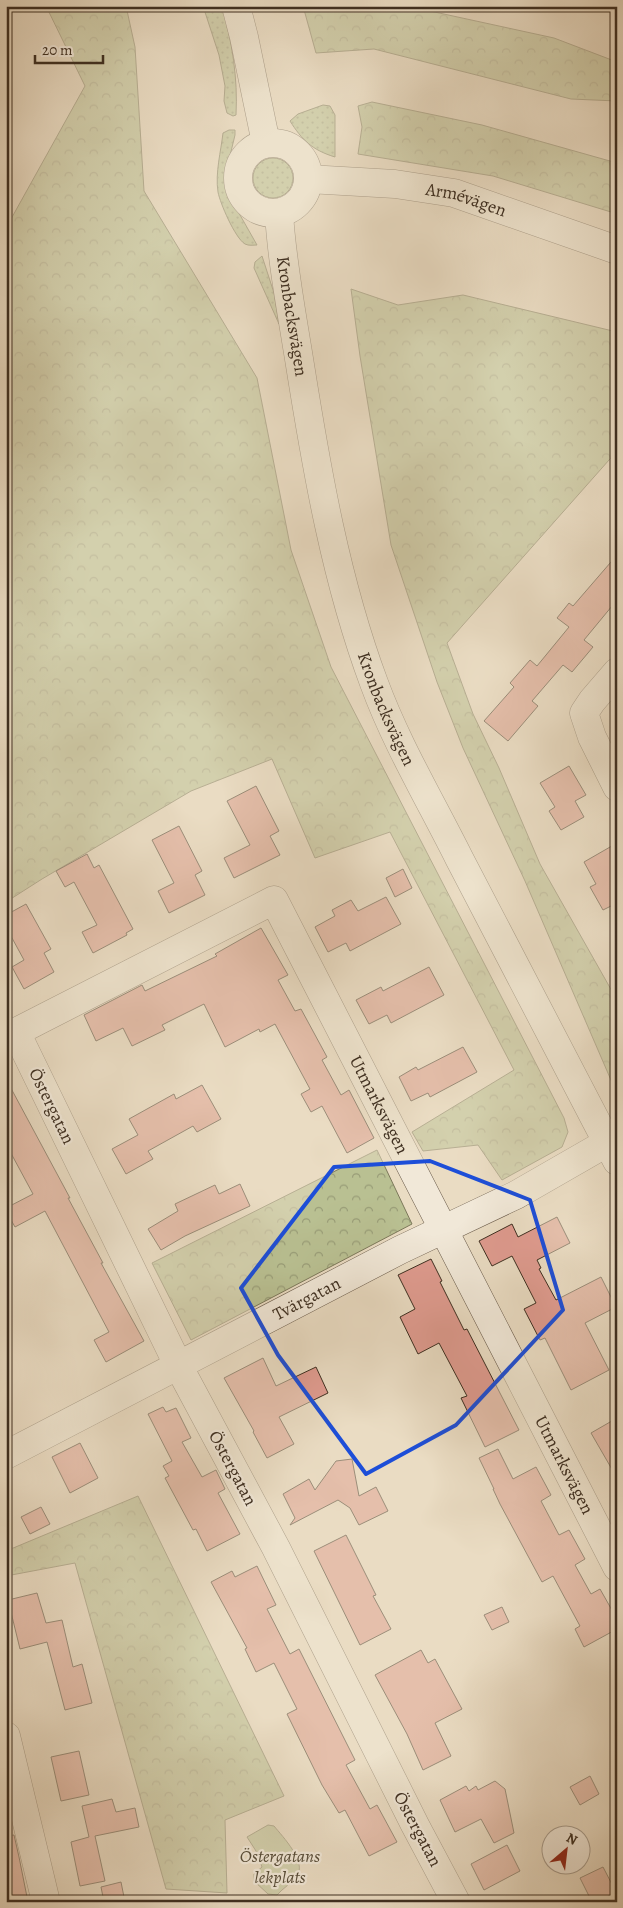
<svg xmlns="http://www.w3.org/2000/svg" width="623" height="1908" font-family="Alegreya,serif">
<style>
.grass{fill:url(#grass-dots);stroke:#7c785a}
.forest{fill:url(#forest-crowns);stroke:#7c785a}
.park{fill:#b9c092;stroke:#7c785a}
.building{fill:#df9b8f;stroke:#3e2f21}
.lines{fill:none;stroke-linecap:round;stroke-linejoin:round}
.minor-casing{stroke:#695a4a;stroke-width:29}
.minor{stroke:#f1e8d8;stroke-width:28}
.marked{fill:none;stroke:#1d4ed8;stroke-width:4;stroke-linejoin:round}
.labels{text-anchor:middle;stroke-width:4.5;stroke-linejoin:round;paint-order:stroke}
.street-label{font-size:18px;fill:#3e2f21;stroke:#f1e8d8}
.park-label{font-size:18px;font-style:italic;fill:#574c38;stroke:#f1e8d8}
</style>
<defs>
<pattern id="grass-dots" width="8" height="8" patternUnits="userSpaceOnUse" patternTransform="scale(1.25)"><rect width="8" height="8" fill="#b9c092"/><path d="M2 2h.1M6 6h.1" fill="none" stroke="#989c77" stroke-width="1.8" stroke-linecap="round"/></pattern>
<pattern id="forest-crowns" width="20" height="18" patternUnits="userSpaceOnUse" patternTransform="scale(1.25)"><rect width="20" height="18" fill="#b9c092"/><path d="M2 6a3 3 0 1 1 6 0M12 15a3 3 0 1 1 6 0" fill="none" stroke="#989c77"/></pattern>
</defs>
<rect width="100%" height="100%" fill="#eadcc3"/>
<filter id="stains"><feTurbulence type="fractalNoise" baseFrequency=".004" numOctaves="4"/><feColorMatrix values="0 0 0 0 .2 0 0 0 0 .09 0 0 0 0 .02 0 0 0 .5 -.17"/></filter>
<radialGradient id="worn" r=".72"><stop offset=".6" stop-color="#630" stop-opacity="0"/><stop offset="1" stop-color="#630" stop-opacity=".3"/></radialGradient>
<!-- grass -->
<g class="grass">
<path d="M203 6H222C232 42 238 78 236 115L233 116 227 113 224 101 225 86 219 55Z"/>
<path d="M323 105 330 106 335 115V157C312 150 302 140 290 121L298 114Z"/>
<path d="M229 130H235V135L226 172 227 192 257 245C253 245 249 246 245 244 235 238 220 203 218 192 215 173 221 151 223 133Z"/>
<circle cx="273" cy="178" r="20"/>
<path d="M262 256 274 293 279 324 254 268 255 262Z"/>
</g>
<!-- forest -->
<g class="forest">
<path d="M46 6H126L135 47 144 191 257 378 291 550 331 667 564 1118 568 1132 562 1147 502 1180 478 1145 423 1151 412 1132 514 1070 390 832 315 858 272 759 191 791 42 879 6 902V228L85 86Z"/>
<path d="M303 6H407L554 38 617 62V101L571 99 374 49 316 53Z"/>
<path d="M372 102 482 125 617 163V208L611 212 493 176 358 154 362 127 358 106Z"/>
<path d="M351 289 398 305 463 295 617 332V451L447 643 473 714 499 768 540 864 617 1000V1094L525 881 463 748 437 682 391 545 360 356Z"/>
<path d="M377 1150 412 1224 191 1340 152 1263Z"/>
<path d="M138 1496 284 1796 225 1820 227 1893 166 1889 75 1563 6 1576V1551Z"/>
</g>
<!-- park -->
<path class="park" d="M268 1825 274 1826C283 1837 307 1862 297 1876 292 1883 283 1888 277 1895L268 1894 254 1881V1874L262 1867 256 1851 247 1837Z"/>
<!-- building -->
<g class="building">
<path d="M617 555V600L584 640 593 647 572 672 563 665 532 701 538 706 508 741 484 721 514 687 510 683 530 660 537 666 569 627 557 618 569 603 573 606Z"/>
<path d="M569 766 586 795 575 801 584 817 561 830 549 811 555 807 540 783Z"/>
<path d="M256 786 279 831 270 836 280 855 234 878 224 858 250 845 227 801Z"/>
<path d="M179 826 202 871 195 875 205 895 169 913 158 891 174 883 152 840Z"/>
<path d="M617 843V903L603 910 590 887 596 884 584 862Z"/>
<path d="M87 854 94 868 99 865 133 929 126 933 127 935 93 953 82 932 97 925 74 882 65 887 56 871Z"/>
<path d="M403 869 412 888 395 897 386 878Z"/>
<path d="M386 897 401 924 350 951 346 943 328 952 315 927 335 916 332 910 351 900 358 911Z"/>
<path d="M26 904 51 949 44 953 54 972 24 989 12 967 24 960 6 927V915Z"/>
<path d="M261 928 288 975 278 980 295 1011 301 1009 327 1057 322 1060 341 1095 349 1090 374 1138 347 1153 322 1106 311 1112 301 1094 310 1089 275 1024 260 1032 259 1029 225 1047 204 1004 162 1025 165 1030 132 1046 123 1028 96 1041 84 1015 142 985 145 991 217 956 215 954Z"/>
<path d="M429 967 444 995 391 1023 387 1015 369 1024 356 1000 381 987 383 991Z"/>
<path d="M463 1047 477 1072 430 1097 428 1093 411 1101 399 1077 416 1067 418 1070Z"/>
<path d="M6 1079 70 1198H68L103 1263H101L144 1341 106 1362 94 1340 109 1332 45 1211 15 1227 6 1211V1208L33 1194 6 1144Z"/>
<path d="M202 1085 221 1119 197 1132 193 1126 148 1151 153 1159 126 1174 112 1149 138 1135 129 1119 174 1094 176 1099Z"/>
<path d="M240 1184 250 1206 185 1236 161 1250 148 1229 178 1211 175 1204 215 1185 219 1194Z"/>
<path d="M557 1217 570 1243 537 1260 541 1268 539 1269 556 1300 601 1277 616 1307 585 1323 609 1370 571 1390 545 1338 540 1340 524 1309 536 1303 512 1256 492 1266 479 1241 512 1224 518 1237Z"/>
<path d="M431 1259 442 1281 440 1282 464 1330 467 1329 519 1430 485 1447 461 1398 467 1396 439 1343 418 1354 400 1317 415 1309 398 1275Z"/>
<path d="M263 1358 276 1386 316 1367 328 1393 279 1417 294 1444 267 1458 253 1432 254 1431 224 1378Z"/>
<path d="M163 1407 166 1412 176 1408 191 1438 182 1442 202 1477 216 1470 225 1489 218 1493 240 1534 207 1551 196 1529 193 1530 165 1478 169 1476 163 1466 172 1461 148 1414Z"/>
<path d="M617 1418V1478L591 1433Z"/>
<path d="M80 1443 98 1478 70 1493 52 1457Z"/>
<path d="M498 1449 513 1479 536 1467 551 1495 541 1501 559 1535 569 1530 585 1559 575 1565 591 1594 600 1589 617 1619V1629L584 1647 575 1629 580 1626 553 1576 542 1582 500 1504 493 1489H494L479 1458Z"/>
<path d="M352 1459 359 1496 376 1487 388 1511 359 1525 350 1508 338 1500 290 1525 295 1518 283 1494 309 1479 315 1490 336 1461Z"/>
<path d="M41 1507 50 1524 30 1534 21 1517Z"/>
<path d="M346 1535 376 1595 373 1596 391 1629 360 1645 314 1551Z"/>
<path d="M257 1566 276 1605 267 1609 290 1654 299 1649 355 1760 346 1765 370 1809 377 1805 397 1842 369 1856 345 1810 339 1813 322 1785 287 1714 297 1709 274 1663 256 1672 245 1649 247 1648 211 1582 232 1571 235 1577Z"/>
<path d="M37 1593 46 1623 62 1620 73 1667 82 1664 92 1703 65 1710 47 1642 20 1649 8 1600Z"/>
<path d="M502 1607 509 1622 492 1630 484 1615Z"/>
<path d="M421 1650 428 1663 435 1659 462 1709 435 1723 451 1756 423 1770 407 1734 375 1675Z"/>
<path d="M79 1751 89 1795 61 1801 51 1757Z"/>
<path d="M590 1776 599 1794 580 1805 570 1787Z"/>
<path d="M495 1781 505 1789 514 1833 494 1843 481 1819 455 1832 440 1800 466 1786 469 1791 476 1786 478 1790Z"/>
<path d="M112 1799 116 1812 135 1808 139 1827 95 1836 105 1881 80 1886 71 1842 89 1837 82 1806Z"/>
<path d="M14 1835 19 1857 28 1902H6V1836Z"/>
<path d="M507 1845 520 1871 484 1890 471 1864Z"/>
<path d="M603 1867 616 1892 597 1902H592L580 1878Z"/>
<path d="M121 1882 125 1902H104L101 1887Z"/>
</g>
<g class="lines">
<!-- minor casing -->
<g class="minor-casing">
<g id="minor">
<path d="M236 6 244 37 266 143"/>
<circle cx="273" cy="178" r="35"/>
<path id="s1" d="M308 179 395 184 454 193 617 250"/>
<path id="s2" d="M279 213C282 264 292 314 300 365 317 472 336 581 374 683 396 743 430 800 459 858 511 959 564 1060 617 1161"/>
<path d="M617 672 592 701 584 713 592 737 617 787"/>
<path id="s3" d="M6 1455 400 1250 516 1195 617 1137"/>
<path d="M6 1736 46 1902"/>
<path id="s4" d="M456 1902 415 1825 276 1548 179 1367 16 1032 274 900 617 1567"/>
</g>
</g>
<!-- minor -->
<use href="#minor" class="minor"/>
</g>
<!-- marked area -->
<path d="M0 0H623V1908H0ZM430 1161 530 1200 563 1310 456 1425 366 1474 278 1355 241 1288 334 1167Z" fill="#eadcc3" fill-opacity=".55" fill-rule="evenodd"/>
<path class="marked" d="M430 1161 530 1200 563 1310 456 1425 366 1474 278 1355 241 1288 334 1167Z"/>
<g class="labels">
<!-- street labels -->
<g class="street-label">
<text dy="6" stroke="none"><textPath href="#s1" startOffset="160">Armévägen</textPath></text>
<text dy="6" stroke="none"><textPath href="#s2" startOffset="104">Kronbacksvägen</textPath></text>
<text dy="6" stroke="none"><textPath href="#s2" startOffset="509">Kronbacksvägen</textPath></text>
<text dy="6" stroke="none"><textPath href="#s4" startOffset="1495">Utmarksvägen</textPath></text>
<text transform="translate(52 1106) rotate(64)" y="6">Östergatan</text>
<text dy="6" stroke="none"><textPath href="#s3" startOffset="339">Tvärgatan</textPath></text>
<text dy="6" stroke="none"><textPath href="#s4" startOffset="1900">Utmarksvägen</textPath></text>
<text transform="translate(233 1468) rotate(62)" y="6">Östergatan</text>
<text transform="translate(418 1829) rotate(62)" y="6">Östergatan</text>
</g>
<!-- park labels -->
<g class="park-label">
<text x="280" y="1862">Östergatans<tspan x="280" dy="21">lekplats</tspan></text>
</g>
</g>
<!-- margin -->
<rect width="623" height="1908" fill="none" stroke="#eadcc3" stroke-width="25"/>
<rect x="8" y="8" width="608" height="1893" fill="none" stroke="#3e2f21" stroke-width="2.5"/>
<rect x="12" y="12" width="598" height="1883" fill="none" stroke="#3e2f21"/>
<!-- north arrow -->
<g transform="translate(566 1850) rotate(28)"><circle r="24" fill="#f1e8d8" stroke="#a99e8f"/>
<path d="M0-4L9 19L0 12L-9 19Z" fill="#8f2418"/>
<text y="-8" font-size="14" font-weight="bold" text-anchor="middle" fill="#3e2f21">N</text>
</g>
<!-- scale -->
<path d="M35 55v8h68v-8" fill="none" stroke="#3e2f21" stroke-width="2.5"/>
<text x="42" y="55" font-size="15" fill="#3e2f21" stroke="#f1e8d8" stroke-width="4" paint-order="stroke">20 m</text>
<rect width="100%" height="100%" filter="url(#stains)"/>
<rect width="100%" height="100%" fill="url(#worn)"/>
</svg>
